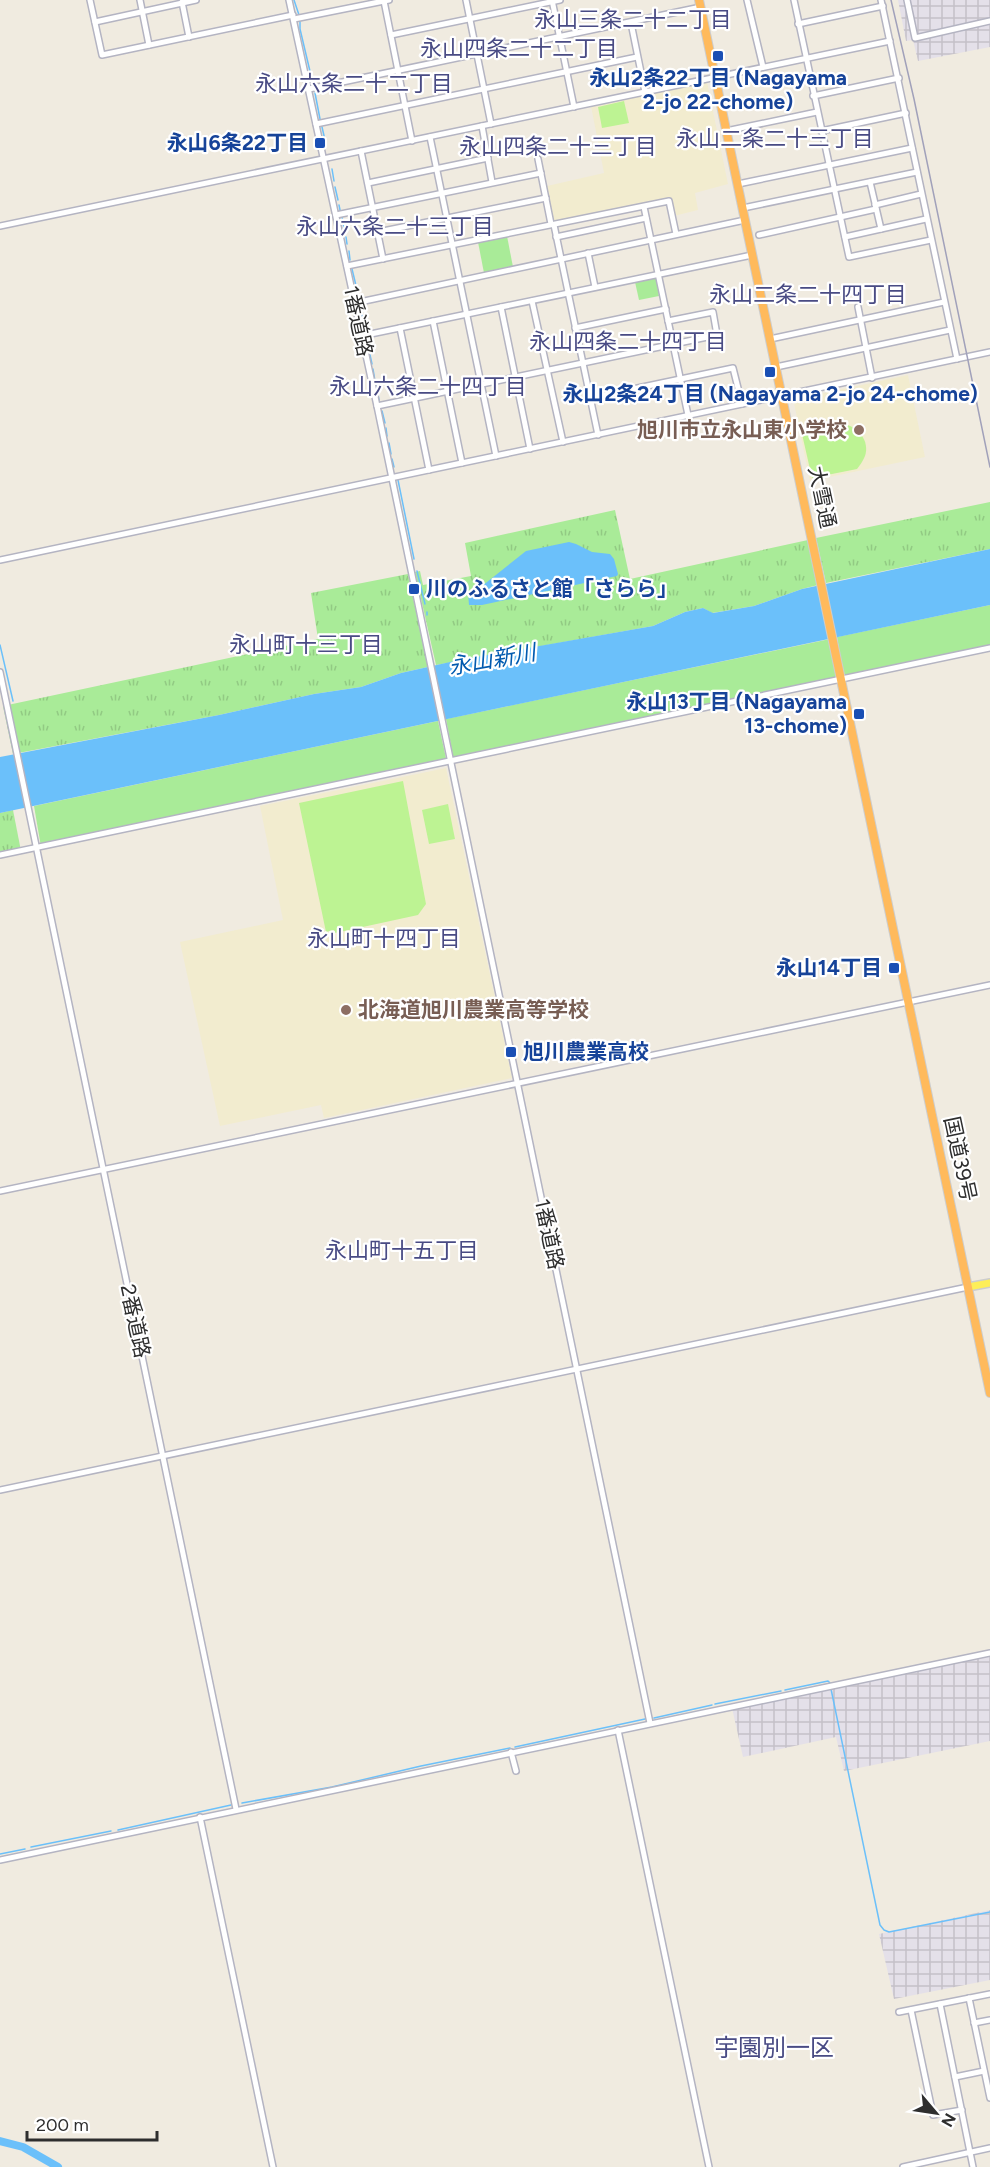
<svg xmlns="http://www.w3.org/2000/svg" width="990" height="2167" font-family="Figtree,'Noto Sans JP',sans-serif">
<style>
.industrial{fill:url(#industrial-grid)}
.education{fill:#f2eccf}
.grass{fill:url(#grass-tufts)}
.park{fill:#a9eb98}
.pitch{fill:#bdf393}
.water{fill:#6bc0fa}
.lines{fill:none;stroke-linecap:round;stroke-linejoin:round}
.stream{stroke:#6bc0fa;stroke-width:1.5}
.river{stroke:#6bc0fa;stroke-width:8}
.minor-casing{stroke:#b4b4c2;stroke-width:8}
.major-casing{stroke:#cdcdcd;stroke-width:10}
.highway-casing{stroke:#cdcdcd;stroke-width:10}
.minor{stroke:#fff;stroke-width:5}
.major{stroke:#fdee58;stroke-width:7}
.highway{stroke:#ffba5c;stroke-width:8}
.rail{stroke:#a1a1ba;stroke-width:1.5}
.transit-dot{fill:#1a4fb4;stroke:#fff;stroke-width:2}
.education-dot{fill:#8d6e63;stroke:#fff;stroke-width:2}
.labels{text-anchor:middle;stroke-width:4.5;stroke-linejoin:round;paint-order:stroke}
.transit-label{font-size:21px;font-weight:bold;fill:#164399;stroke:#fff;text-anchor:end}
.street-label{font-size:21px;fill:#2e2e2e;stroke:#fff}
.education-label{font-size:21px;font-weight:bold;fill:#785e54;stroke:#fff;text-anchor:end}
.neighbourhood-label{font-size:22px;fill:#494b84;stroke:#fff}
.water-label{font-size:22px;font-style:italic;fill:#015aaf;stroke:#fff}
.quarter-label{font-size:24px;fill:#494b84;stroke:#fff}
</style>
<defs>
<pattern id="industrial-grid" width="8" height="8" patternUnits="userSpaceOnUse" patternTransform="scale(1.5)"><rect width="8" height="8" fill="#e4e0e9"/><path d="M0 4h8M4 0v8" fill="none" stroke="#c4c0c8"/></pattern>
<pattern id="grass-tufts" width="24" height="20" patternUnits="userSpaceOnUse" patternTransform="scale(1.5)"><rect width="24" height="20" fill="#a9eb98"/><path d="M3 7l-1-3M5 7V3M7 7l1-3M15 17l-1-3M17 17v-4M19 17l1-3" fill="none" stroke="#92ca83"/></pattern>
</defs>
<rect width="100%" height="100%" fill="#f0ebe0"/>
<!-- industrial -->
<g class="industrial">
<path d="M898 0H990V47L918 61 913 40 906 41Z"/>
<path d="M990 1655V1741L844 1771 836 1737 743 1757 732 1708Z"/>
<path d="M990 1910V1980L894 1999 879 1934Z"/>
</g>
<!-- education -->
<g class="education">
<path d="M707 82 728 184 695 193 698 210 674 216 670 198 554 222 547 186 604 173 591 106Z"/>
<path d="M908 375 925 457 810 481 794 403 796 399Z"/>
<path d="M446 768 512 1078 324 1118 321 1105 220 1126 180 942 283 920 260 806Z"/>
</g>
<!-- grass -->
<g class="grass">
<path d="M990 502V549L826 583 816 538Z"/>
<path d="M615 510 630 579 808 540 818 585 802 589 754 606 712 613 703 608 685 612 653 626 436 665 415 572 420 571 423 585 471 576 465 543Z"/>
<path d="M408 574 428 667 401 673 361 687 314 694 219 715 13 754 3 706 318 639 311 593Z"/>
<path d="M13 810 21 851 0 855V813Z"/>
</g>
<!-- park -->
<g class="park">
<path d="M507 236 513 267 484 273 478 242Z"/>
<path d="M656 278 659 296 639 300 635 282Z"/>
<path d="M990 605V647L844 679 837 637Z"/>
<path d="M830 639 838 680 454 761 446 719Z"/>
<path d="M438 721 447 763 41 847 34 806Z"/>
</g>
<!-- pitch -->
<g class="pitch">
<path d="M624 101 629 123 602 128 598 107Z"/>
<path d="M843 424C858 426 870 441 865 456 863 461 860 465 857 469L812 478 802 434Z"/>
<path d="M403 781 426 904 418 915 335 933 334 930 326 932 299 803Z"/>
<path d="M448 804 455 839 429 844 422 810Z"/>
</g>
<!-- water -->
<g class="water">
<path d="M569 542 576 544 592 552 610 554 614 559 618 574 617 576 482 605H469L468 592 482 586 526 551Z"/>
<path d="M990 549V605L0 813V757L219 715 314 694 361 687 401 673 459 660 653 626 685 612 703 608 713 613 754 606 802 589Z"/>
</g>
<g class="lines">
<!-- stream -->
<g class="stream">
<path d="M294 0 299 15"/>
<path d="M300 22V29L313 84"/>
<path d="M315 93 320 119"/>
<path d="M322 127 325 140"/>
<path d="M332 169 334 181"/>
<path d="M335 187 338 200"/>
<path d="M339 205 340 210"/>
<path d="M342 217 344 228"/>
<path d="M346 237 347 244"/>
<path d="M349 251 350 260"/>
<path d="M352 269 359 298"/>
<path d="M360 306 364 328"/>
<path d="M367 342 369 350"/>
<path d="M370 355 372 364"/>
<path d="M373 369 375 381"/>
<path d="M376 386 377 389"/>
<path d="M378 394 379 400"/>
<path d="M382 411 385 423"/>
<path d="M386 428 387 436"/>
<path d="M389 443 391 454"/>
<path d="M392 459 394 467"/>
<path d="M398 480 414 559"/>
<path d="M417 571 425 604"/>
<path d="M427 612V615"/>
<path d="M0 645 13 701"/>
<path d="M831 1689 880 1925 884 1930 889 1932 990 1912"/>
<path d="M785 1690 828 1681 830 1683"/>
<path d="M715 1704 781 1691"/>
<path d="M654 1718 712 1705"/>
<path d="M515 1747 645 1719"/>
<path d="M242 1803 332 1787 421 1766 510 1748"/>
<path d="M118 1830 231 1805"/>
<path d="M31 1847 111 1831"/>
<path d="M0 1854 25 1849"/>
</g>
<!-- river -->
<path class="river" d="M0 2141 23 2147 58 2167"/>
<!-- minor casing -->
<g class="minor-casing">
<g id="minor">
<path d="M90 0 102 55 293 15"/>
<path d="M140 0 149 45"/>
<path d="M289 0 377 406 650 1723"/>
<path d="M466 0 491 124"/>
<path d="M552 0 574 107"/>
<path d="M747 0 763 67"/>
<path d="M794 0 849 257 931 240"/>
<path d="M881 0 957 359"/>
<path d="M907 0 915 38 990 21"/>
<path d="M384 1 412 141"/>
<path d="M182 2 189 37"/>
<path d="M294 19 389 0"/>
<path d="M95 22 196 0"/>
<path d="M631 23 645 92"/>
<path d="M798 24 883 6"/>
<path d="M391 35 560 0"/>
<path d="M309 89 701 7"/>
<path d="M813 96 899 78"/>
<path d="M316 124 637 57"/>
<path d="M482 126 492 182"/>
<path d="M726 131 817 112"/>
<path d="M821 131 906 113"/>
<path d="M430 137 496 456"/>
<path d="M361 151 383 259"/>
<path d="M538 159 551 224"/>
<path d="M870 182 881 229"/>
<path d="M368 183 488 158"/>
<path d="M738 184 912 148"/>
<path d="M875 205 921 194"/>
<path d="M644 207 688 415"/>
<path d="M743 208 917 172"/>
<path d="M336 215 541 173"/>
<path d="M554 225 598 435"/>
<path d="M0 226 890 41"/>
<path d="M378 232 546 198"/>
<path d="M759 235 876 209"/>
<path d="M556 237 646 218"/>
<path d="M845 237 926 219"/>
<path d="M588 253 595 287"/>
<path d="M347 266 669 201 676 234"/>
<path d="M532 301 563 442"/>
<path d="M355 303 745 220"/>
<path d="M501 307 530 449"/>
<path d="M858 307 872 378"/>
<path d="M433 321 462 463"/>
<path d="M400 328 429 470"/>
<path d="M575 328 666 309"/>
<path d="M361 336 752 255"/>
<path d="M770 339 944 302"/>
<path d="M776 367 950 330"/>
<path d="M590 398 733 368 742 404"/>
<path d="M377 406 717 335 713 312 668 321"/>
<path d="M0 560 990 352"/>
<path d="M0 672 236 1809"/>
<path d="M0 855 990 648"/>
<path d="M0 1191 990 985"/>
<path d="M0 1490 968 1287"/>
<path d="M618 1730 709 2167"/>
<path d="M511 1752 516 1771"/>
<path d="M200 1817 273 2167"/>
<path d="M0 1860 990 1653"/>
<path d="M969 1998 990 2098"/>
<path d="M940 2004 973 2167"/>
<path d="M911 2010 933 2115 962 2110"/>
<path d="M899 2012 990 1994"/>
<path d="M974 2023 990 2020"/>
<path d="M955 2077 984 2071"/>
<path d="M903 2167 990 2148"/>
</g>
</g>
<!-- major casing -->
<g class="major-casing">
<path id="major" d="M968 1287 990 1283"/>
</g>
<!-- highway casing -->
<g class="highway-casing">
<path id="highway" d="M699 0 990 1393"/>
</g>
<!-- minor -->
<use href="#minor" class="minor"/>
<!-- major -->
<use href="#major" class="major"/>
<!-- highway -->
<use href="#highway" class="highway"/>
<!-- rail -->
<path class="rail" d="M891 0 914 99 990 467"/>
</g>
<!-- markers -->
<g class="transit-dot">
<rect x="712" y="50" width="12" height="12" rx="3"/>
<rect x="314" y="137" width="12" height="12" rx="3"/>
<rect x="764" y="366" width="12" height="12" rx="3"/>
<rect x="408" y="583" width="12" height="12" rx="3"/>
<rect x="853" y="708" width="12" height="12" rx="3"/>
<rect x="888" y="962" width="12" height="12" rx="3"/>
<rect x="505" y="1046" width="12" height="12" rx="3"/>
</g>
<g class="education-dot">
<circle cx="859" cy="430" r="6"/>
<circle cx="346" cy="1010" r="6"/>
</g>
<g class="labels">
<!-- transit labels -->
<g class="transit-label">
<text x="718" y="85" text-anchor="middle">永山2条22丁目 (Nagayama<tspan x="718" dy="24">2-jo 22-chome)</tspan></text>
<text x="308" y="150">永山6条22丁目</text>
<text x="770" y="401" text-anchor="middle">永山2条24丁目 (Nagayama 2-jo 24-chome)</text>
<text x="426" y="596" text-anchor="start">川のふるさと館「さらら」</text>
<text x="847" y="709">永山13丁目 (Nagayama<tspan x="847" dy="24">13-chome)</tspan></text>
<text x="882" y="975">永山14丁目</text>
<text x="523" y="1059" text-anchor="start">旭川農業高校</text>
</g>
<!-- street labels -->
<g class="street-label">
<text transform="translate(358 321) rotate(78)" y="7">1番道路</text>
<text transform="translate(822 497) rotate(78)" y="7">大雪通</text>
<text transform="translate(960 1159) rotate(78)" y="7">国道39号</text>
<text transform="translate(549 1234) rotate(78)" y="7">1番道路</text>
<text transform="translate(135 1321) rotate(78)" y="7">2番道路</text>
</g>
<!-- education labels -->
<g class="education-label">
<text x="847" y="437">旭川市立永山東小学校</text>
<text x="358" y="1017" text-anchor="start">北海道旭川農業高等学校</text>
</g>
<!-- neighbourhood labels -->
<g class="neighbourhood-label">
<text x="633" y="27">永山三条二十二丁目</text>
<text x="519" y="56">永山四条二十二丁目</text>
<text x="354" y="91">永山六条二十二丁目</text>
<text x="775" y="146">永山二条二十三丁目</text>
<text x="558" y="154">永山四条二十三丁目</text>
<text x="395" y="234">永山六条二十三丁目</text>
<text x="808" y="302">永山二条二十四丁目</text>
<text x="628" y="349">永山四条二十四丁目</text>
<text x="428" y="394">永山六条二十四丁目</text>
<text x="306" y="652">永山町十三丁目</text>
<text x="384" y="946">永山町十四丁目</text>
<text x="402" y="1258">永山町十五丁目</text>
</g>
<!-- water labels -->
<g class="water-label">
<text transform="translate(492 659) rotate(-10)" y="8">永山新川</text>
</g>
<!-- quarter labels -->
<g class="quarter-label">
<text x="774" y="2056">宇園別一区</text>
</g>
</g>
<!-- north arrow -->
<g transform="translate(936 2113) rotate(119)" stroke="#ffffff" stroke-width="4.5" paint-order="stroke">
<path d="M0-4.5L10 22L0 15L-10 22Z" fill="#2e2e2e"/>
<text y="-9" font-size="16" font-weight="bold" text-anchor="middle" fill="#2e2e2e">N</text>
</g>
<!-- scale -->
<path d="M27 2131v9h130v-9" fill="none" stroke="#2e2e2e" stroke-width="3"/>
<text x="36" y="2131" font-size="18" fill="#2e2e2e" stroke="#ffffff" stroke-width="4.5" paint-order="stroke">200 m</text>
</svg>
